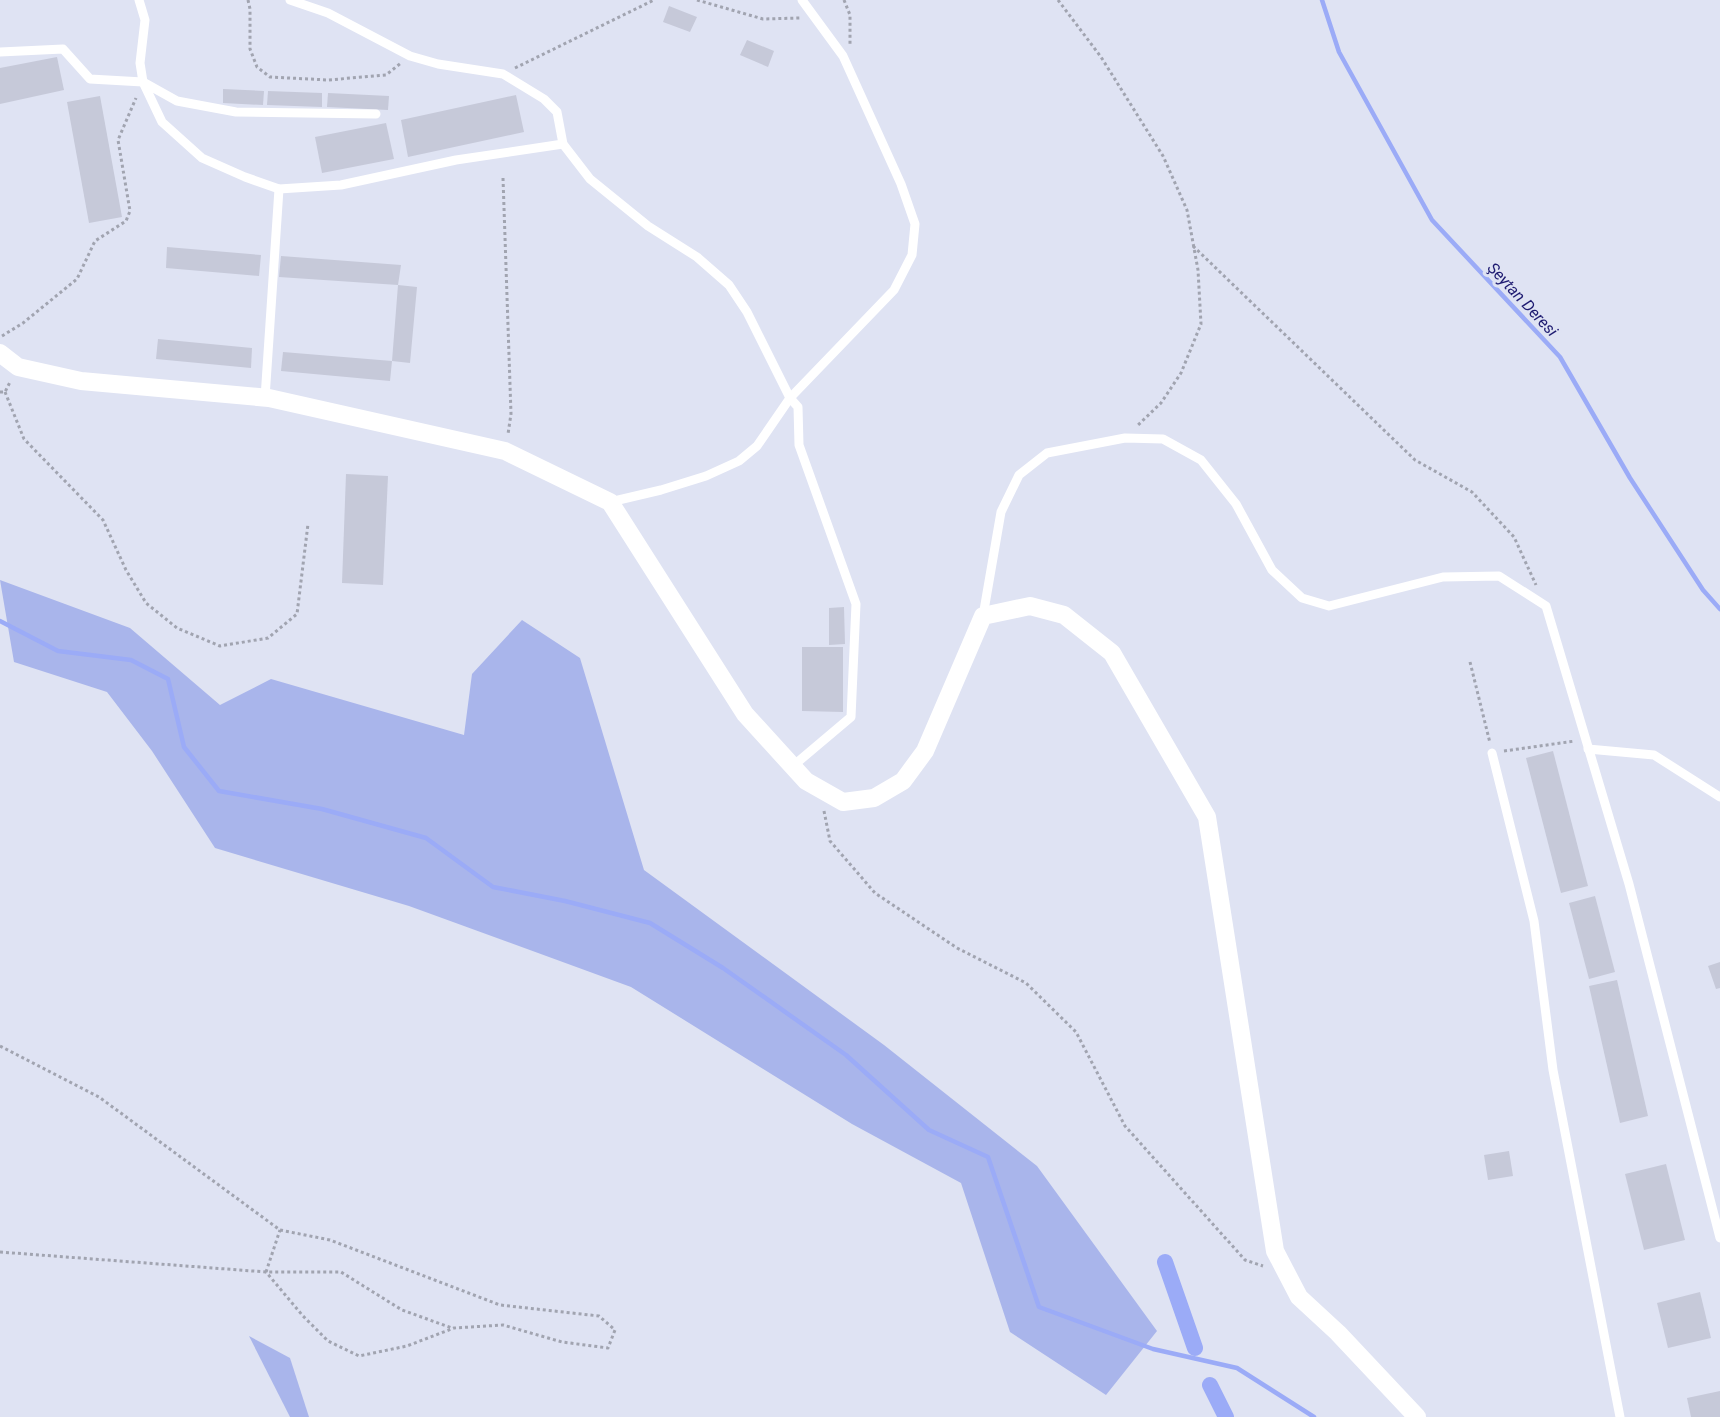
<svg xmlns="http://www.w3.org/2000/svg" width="1720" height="1417" font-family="Roboto,sans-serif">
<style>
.green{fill:#a9b5eb}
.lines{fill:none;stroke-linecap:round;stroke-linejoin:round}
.stream{stroke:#9babf7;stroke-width:4.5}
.canal{stroke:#9babf7;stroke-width:16}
.building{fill:#c6c9d9}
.path{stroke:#a1a4b0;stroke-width:3;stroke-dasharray:3 3;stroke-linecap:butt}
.lane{stroke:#fff;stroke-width:9}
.street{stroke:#fff;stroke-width:18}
.labels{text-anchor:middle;stroke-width:6;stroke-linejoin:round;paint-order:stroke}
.water-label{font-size:16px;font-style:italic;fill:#1e1b71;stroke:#dfe3f3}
</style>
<rect width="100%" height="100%" fill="#dfe3f3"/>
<!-- green -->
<g class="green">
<path d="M0 580 130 628 220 705 271 679 464 735 472 674 522 620 580 658 644 870 884 1045 1037 1166 1157 1331 1106 1395 1010 1332 961 1183 852 1124 631 987 409 906 215 848 152 751 107 692 14 662Z"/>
<path d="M249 1336 290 1358 309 1417H290Z"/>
</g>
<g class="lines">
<!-- stream -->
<g class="stream">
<path d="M1322 0 1339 52 1432 220 1560 357 1630 478 1703 590 1720 609"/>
<path d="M0 621 58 651 131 660 168 679 184 747 219 791 322 809 426 838 493 887 565 901 650 923 723 968 846 1055 929 1130 988 1157 1039 1307 1153 1349 1237 1368 1314 1417"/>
</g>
<!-- canal -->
<g class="canal">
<path d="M1165 1262 1195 1348"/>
<path d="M1210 1385 1226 1417"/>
</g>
</g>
<!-- building -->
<g class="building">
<path d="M669 6 697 17 690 32 663 22Z"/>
<path d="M747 40 774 51 768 67 740 55Z"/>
<path d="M57 57 64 90 0 104V68Z"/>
<path d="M223 89 264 91 263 105 223 103Z"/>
<path d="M268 91 322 93V107L267 105Z"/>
<path d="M328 93 389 96 388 110 327 107Z"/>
<path d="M516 95 524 132 408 157 401 120Z"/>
<path d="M100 96 122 217 89 223 67 102Z"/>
<path d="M386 123 394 159 322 173 315 137Z"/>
<path d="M167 247 261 255 259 276 166 268Z"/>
<path d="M281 256 401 265 398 285 417 287 410 363 392 361 398 285 279 277Z"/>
<path d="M158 339 252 348 251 368 156 359Z"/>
<path d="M283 352 392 361 390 381 281 371Z"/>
<path d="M346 474 388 476 383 585 342 583Z"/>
<path d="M844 607 845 644 829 645V608Z"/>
<path d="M802 647H843V712L802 711Z"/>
<path d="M1553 751 1588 886 1561 893 1526 758Z"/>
<path d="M1595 896 1615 972 1589 979 1569 903Z"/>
<path d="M1720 962V988L1716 989 1708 966Z"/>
<path d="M1617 980 1648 1116 1620 1123 1589 986Z"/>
<path d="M1509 1151 1513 1176 1488 1180 1484 1155Z"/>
<path d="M1666 1164 1685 1240 1644 1250 1625 1174Z"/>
<path d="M1700 1292 1711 1338 1668 1348 1657 1303Z"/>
<path d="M1720 1391V1417H1691L1687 1398Z"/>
</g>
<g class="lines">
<!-- path -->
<g class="path">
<path d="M248 0 250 9V49L257 67 270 77 328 80 386 75 401 63"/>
<path d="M697 0 763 19 800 18"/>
<path d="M844 0 850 15V45"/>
<path d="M1058 0 1101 57 1163 156 1187 210 1198 270 1201 324 1181 373 1161 403 1137 426"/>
<path d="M515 68 654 0"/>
<path d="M503 178 511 414 508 434"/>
<path d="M1193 246 1415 460 1472 492 1514 537 1536 585"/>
<path d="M2 336 23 323 77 279 95 241 126 221 130 211 118 140 136 98"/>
<path d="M0 392H5L10 382"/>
<path d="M5 392 24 439 103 520 126 570 146 603 177 628 220 646 268 638 297 614 308 524"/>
<path d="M1470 662 1490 743"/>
<path d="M1504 751 1575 741"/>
<path d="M824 811 830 841 875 893 957 948 1026 983 1076 1032 1125 1126 1245 1260 1263 1266"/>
<path d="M0 1046 99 1097 280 1230 330 1240 500 1305 599 1316 615 1330 608 1348 562 1342 503 1325 454 1328 407 1346 359 1356 328 1341 303 1316 266 1272"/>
<path d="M0 1252 266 1272H341L402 1310 452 1328"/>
<path d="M266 1272 280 1230"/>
</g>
<!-- lane -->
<g class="lane">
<path d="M139 0 145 20 140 63 143 82 162 122 202 158 245 177 279 189 341 185 456 160 563 144"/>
<path d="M290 0 328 13 410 56 438 64 503 74 544 99 557 112 563 144 590 179 648 226 697 257 729 285 747 312 790 398 798 407 799 445 856 604 851 717 793 766"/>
<path d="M0 52 63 49 90 79 143 82 177 101 236 112 376 114"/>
<path d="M265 398 279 189"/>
<path d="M610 502 661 490 706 476 739 461 757 446 790 398 894 290 912 255 915 224 901 184 843 56 802 0"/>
<path d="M983 616 1001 512 1019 475 1047 453 1125 438 1163 439 1201 460 1236 504 1272 570 1302 598 1329 606 1443 577 1499 576 1546 606 1629 884 1720 1238"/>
<path d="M1588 749 1654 755 1720 797"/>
<path d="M1492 753 1534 921 1553 1070 1620 1417"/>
</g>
<!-- street -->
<path class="street" d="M0 353 18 367 81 381 269 398 505 451 610 502 745 714 806 781 843 802 874 798 903 781 925 751 983 616 1030 606 1064 615 1112 653 1207 817 1275 1251 1299 1297 1338 1333 1417 1417"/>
</g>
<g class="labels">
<!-- water labels -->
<g class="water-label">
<text transform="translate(1523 299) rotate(47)" y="6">Şeytan Deresi</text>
</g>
</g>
</svg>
